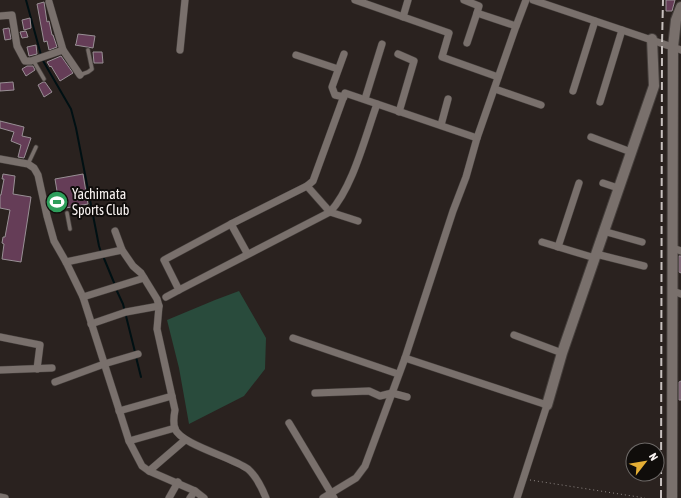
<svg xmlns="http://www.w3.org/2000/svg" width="681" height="498" font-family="'Asap Condensed',sans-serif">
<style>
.green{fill:#294b3c}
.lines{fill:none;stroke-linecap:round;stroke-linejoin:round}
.stream{stroke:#001013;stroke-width:2}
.building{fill:#653d57;stroke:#999095}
.lane-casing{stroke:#453f3c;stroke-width:5}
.street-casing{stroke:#453f3c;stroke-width:8}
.secondary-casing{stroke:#453f3c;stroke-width:12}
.path{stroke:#908986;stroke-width:1;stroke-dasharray:1 3;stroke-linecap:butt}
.lane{stroke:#79706c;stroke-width:3.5}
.street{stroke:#79706c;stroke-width:7}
.secondary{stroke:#79706c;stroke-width:10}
.rail{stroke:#c7c0be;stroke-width:2;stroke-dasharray:8 4;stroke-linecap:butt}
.labels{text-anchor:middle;stroke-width:4;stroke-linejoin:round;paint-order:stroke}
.poi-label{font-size:14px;fill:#f9f3f1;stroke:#100d0b;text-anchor:start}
</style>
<rect width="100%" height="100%" fill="#2a221f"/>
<!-- green -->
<path class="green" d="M239 291 266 338 265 369 244 396 189 424 179 368 167 320 215 300Z"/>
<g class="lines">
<!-- stream -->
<g class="stream">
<path d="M26 0 41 55"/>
<path d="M42 59 71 109 76 128 99 246 101 252"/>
<path d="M103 256 115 285"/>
<path d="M116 289 123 304 135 352"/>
<path d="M136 357 141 377"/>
</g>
</g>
<!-- building -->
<g class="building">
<path d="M666 0H675L672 11H666Z"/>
<path d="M44 2 47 22 49 21 52 35H53L57 47 49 50 47 41 44 42 37 4Z"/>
<path d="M30 18 31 28 24 30 22 20Z"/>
<path d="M9 28 11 39 5 40 3 29Z"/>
<path d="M26 31 28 37 22 38 20 32Z"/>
<path d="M78 34 95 36 93 48 75 45 76 44Z"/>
<path d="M36 45 37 54 29 56 27 47Z"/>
<path d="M93 52H102L103 63H94Z"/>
<path d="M61 56 73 73 60 81 51 66 50 67 47 62Z"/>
<path d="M27 66H33L35 70 26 76 22 69Z"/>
<path d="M13 82 14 90 0 91V83Z"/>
<path d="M43 82H45L52 92 44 97 38 85Z"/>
<path d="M0 121 24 127 22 136 31 138 24 158 18 157 21 145 11 141 14 132 0 128Z"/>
<path d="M3 174 15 176 13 194 31 197 21 262 2 259 4 244 2 243 3 237H5L10 210 0 208V195H1L4 179H2Z"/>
<path d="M83 174 88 204 60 209 55 179Z"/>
<path d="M679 256H681V273L679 272Z"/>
<path d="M681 381V400H679V382Z"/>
</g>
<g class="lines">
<!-- lane casing -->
<g class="lane-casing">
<g id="lane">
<path d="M33 60 44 79"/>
<path d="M80 75 88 72 92 69 88 50"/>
<path d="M28 164 36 147"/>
<path d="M67 213 70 229"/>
</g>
</g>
<!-- street casing -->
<g class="street-casing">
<g id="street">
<path d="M355 0 449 33 442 57 498 77"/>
<path d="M464 0 479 6 477 13"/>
<path d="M533 0 681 50"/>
<path d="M49 2 63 50 80 75"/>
<path d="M0 16 12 15 17 46 25 61H31L63 50"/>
<path d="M403 17 408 0"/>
<path d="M467 43 477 13 516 26"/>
<path d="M180 50 185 0"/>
<path d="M398 54 414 61 399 112"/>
<path d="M296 55 338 69"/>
<path d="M495 89 541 105"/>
<path d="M573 91 595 21"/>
<path d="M344 97 335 95 332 87 344 54"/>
<path d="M365 99 382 44"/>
<path d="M600 102 622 30"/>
<path d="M441 125 448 99"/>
<path d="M591 137 631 152"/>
<path d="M0 159 28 164 34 168 38 175 47 216 54 241 66 262 83 297 129 441 142 466 149 471 195 491 204 498"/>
<path d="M603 183 618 188"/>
<path d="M307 186 330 212 358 221"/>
<path d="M231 224 247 253"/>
<path d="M115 231 122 250 133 266 141 273 157 299 159 306 157 329 175 410C174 415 173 423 175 429 182 445 232 457 248 469 257 477 262 488 266 498"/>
<path d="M603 231 642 242"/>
<path d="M542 242 595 258"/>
<path d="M558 247 579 183"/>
<path d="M673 248 681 251"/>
<path d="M596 254 644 266"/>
<path d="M66 262 122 250"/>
<path d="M179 290 330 212C353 187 365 137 377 104"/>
<path d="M673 291 681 294"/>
<path d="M83 297 144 278"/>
<path d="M166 297 179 290 164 260 231 224 307 186 313 181 345 93 477 138"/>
<path d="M91 324 126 312 159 306"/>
<path d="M514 335 562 353"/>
<path d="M0 337 40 345 37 369"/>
<path d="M293 338 398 374"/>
<path d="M405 358 547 405 517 498"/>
<path d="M0 370 52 368"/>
<path d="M55 382 104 364 138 354"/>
<path d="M315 393 369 391 380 396 392 393 407 397"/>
<path d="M119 411 172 396"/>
<path d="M289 423 334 498"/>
<path d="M129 441 175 428"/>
<path d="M149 471 185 440"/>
<path d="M0 497 5 498"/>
<path d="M169 498 178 482"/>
<path d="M190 498 195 491"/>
<path d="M323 498 356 478 365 466 405 358 453 211 466 177 477 138 515 29 526 0"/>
</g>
</g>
<!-- secondary casing -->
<g class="secondary-casing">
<g id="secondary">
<path d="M547 405 562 353 654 86 652 39"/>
<path d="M672 498 673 47 676 20 681 7"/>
</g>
</g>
<!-- path -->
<path class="path" d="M530 480 645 498"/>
<!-- lane -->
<use href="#lane" class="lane"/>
<!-- street -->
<use href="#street" class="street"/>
<!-- secondary -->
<use href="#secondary" class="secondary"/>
<!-- rail -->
<path class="rail" d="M661 498 662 44 663 0"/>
</g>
<!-- icons -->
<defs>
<g id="stadium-disc" transform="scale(1.15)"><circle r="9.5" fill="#2e9e5b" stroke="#100d0b"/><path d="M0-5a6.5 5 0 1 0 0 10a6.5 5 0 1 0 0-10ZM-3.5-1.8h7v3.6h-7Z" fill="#fff"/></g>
</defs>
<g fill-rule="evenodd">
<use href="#stadium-disc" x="57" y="202"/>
</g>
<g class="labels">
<!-- poi labels -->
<g class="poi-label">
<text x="72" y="199">Yachimata<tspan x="72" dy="16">Sports Club</tspan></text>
</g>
</g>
<!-- north arrow -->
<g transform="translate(645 462) rotate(59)"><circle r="19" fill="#100d0b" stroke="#6d6967"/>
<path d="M0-3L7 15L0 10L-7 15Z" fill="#e4ae35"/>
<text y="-6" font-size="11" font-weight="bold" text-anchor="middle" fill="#f9f3f1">N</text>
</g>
</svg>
